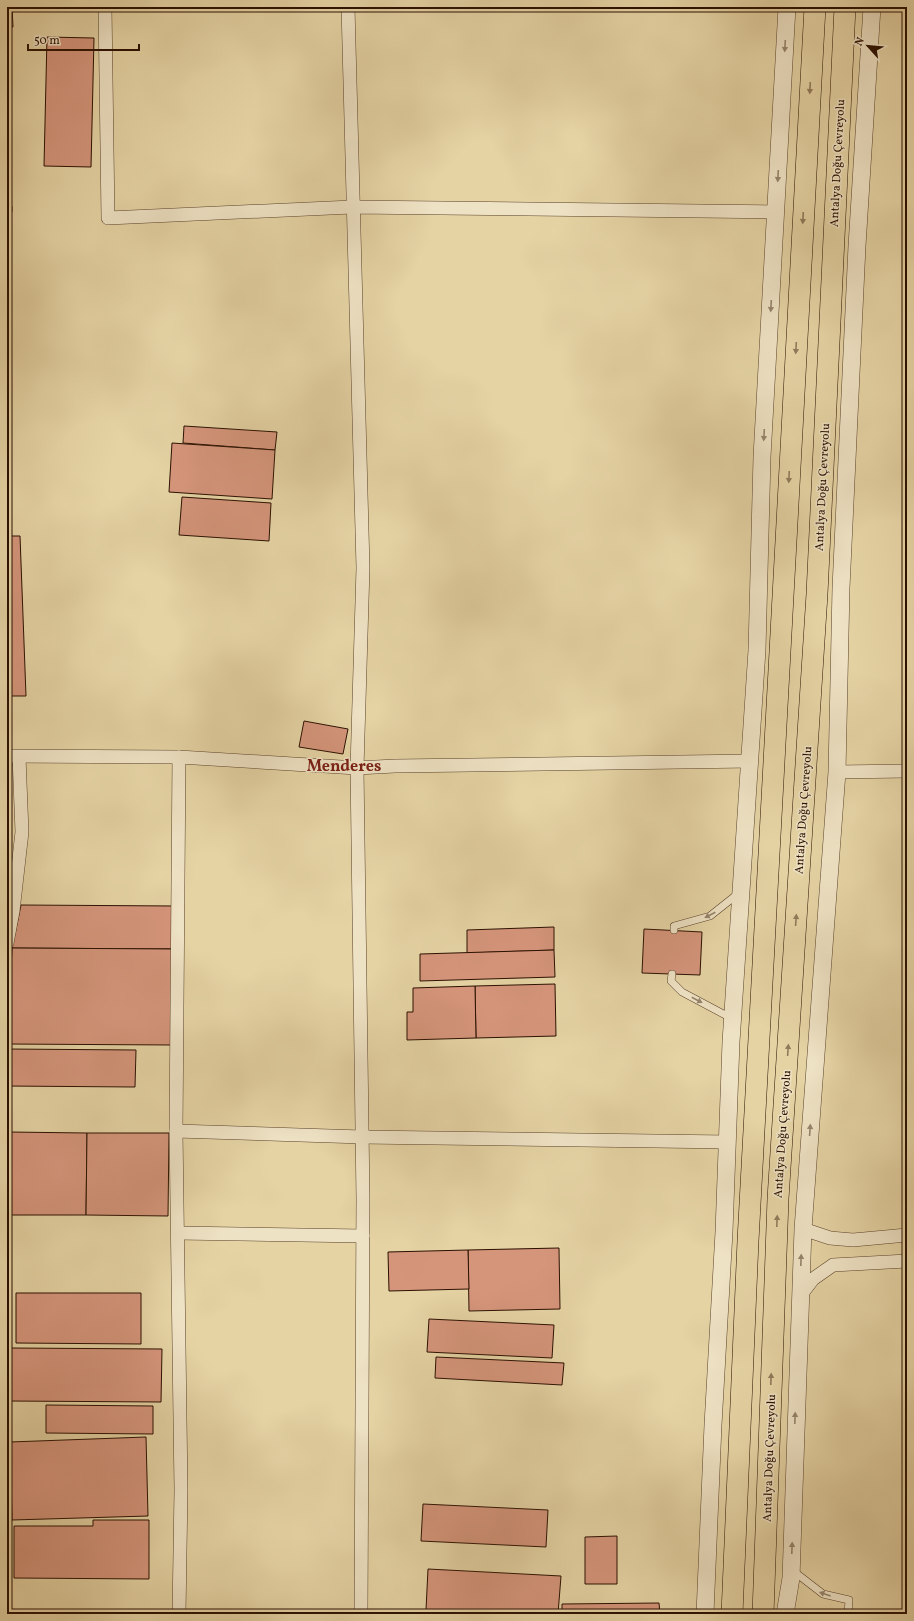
<svg xmlns="http://www.w3.org/2000/svg" width="914" height="1621" font-family="Vollkorn,serif">
<style>
.building{fill:#d5957b;stroke:#2b1001}
.lines{fill:none;stroke-linecap:round;stroke-linejoin:round}
.service-casing{stroke:#5a412a;stroke-width:8}
.minor-casing{stroke:#5a412a;stroke-width:14}
.tertiary-casing{stroke:#5a412a;stroke-width:18}
.primary-casing{stroke:#2b1001;stroke-width:22}
.service{stroke:#eee2c4;stroke-width:7}
.minor{stroke:#eee2c4;stroke-width:13}
.tertiary{stroke:#eee2c4;stroke-width:17}
.primary{stroke:#e5d3a4;stroke-width:21}
.oneway{fill:#96846c}
.oneway2{fill:#917b5b}
.labels{text-anchor:middle;stroke-width:3;stroke-linejoin:round;paint-order:stroke}
.street-label{font-size:12px;fill:#2b1001;stroke:#eee2c4}
.district-label{font-size:16px;font-weight:bold;fill:#7a1f14;stroke:#eee2c4}
</style>
<rect width="100%" height="100%" fill="#e5d3a4"/>
<filter id="stains"><feTurbulence type="fractalNoise" baseFrequency=".005" numOctaves="4"/><feColorMatrix values="0 0 0 0 .2 0 0 0 0 .09 0 0 0 0 .02 0 0 0 .5 -.17"/></filter>
<radialGradient id="worn" r=".72"><stop offset=".6" stop-color="#630" stop-opacity="0"/><stop offset="1" stop-color="#630" stop-opacity=".3"/></radialGradient>
<!-- building -->
<g class="building">
<path d="M7 7H12L13 27 7 28Z"/>
<path d="M47 37 94 38 91 167 44 166Z"/>
<path d="M184 426 277 432 275 450 183 443Z"/>
<path d="M172 443 275 450 272 499 169 492Z"/>
<path d="M182 497 271 503 269 541 179 535Z"/>
<path d="M7 536H20L26 696H7Z"/>
<path d="M304 721 348 729 343 754 299 747Z"/>
<path d="M21 905 175 906V949L12 948Z"/>
<path d="M554 927V950L467 953V930Z"/>
<path d="M644 929 702 932 700 975 642 973Z"/>
<path d="M12 948 175 949 174 1045 7 1044Z"/>
<path d="M554 950 555 977 420 981V954Z"/>
<path d="M555 984 556 1036 476 1038 475 986Z"/>
<path d="M475 986 476 1038 407 1040V1012H413V988Z"/>
<path d="M7 1049 136 1050 135 1087 7 1086Z"/>
<path d="M9 1132 87 1133 86 1215H8Z"/>
<path d="M87 1133H169L168 1216 86 1215Z"/>
<path d="M559 1248 560 1309 469 1311 468 1250Z"/>
<path d="M468 1250 469 1289 389 1291 388 1252Z"/>
<path d="M16 1293H141V1344L16 1343Z"/>
<path d="M429 1319 554 1325 552 1358 427 1352Z"/>
<path d="M9 1348 162 1349 161 1402 8 1401Z"/>
<path d="M436 1357 564 1363 562 1385 435 1378Z"/>
<path d="M46 1405 153 1406V1434L46 1433Z"/>
<path d="M146 1437 148 1516 12 1520 10 1442Z"/>
<path d="M423 1504 548 1510 546 1547 421 1541Z"/>
<path d="M93 1520H149V1579L14 1578V1526H93Z"/>
<path d="M617 1536V1584H585V1537Z"/>
<path d="M428 1569 561 1576 558 1614H499L426 1610Z"/>
<path d="M659 1603 660 1614H562V1604Z"/>
</g>
<g class="lines">
<!-- service casing -->
<g class="service-casing">
<g id="service">
<path d="M7 209H9"/>
<path d="M674 930V926L710 916 739 893"/>
<path d="M672 974 671 981 682 992 731 1018"/>
<path d="M792 1570 823 1594 849 1600 848 1614"/>
</g>
</g>
<!-- minor casing -->
<g class="minor-casing">
<g id="minor">
<path d="M105 7 108 218 352 207 776 212"/>
<path d="M348 7 363 568 357 768 363 1199 361 1614"/>
<path d="M7 756 179 757 357 768 395 766 750 761"/>
<path d="M837 772 907 771"/>
<path d="M7 943 13 911 22 832 19 757"/>
<path d="M176 1131 362 1137 728 1142"/>
<path d="M803 1229 830 1238 853 1240 907 1235"/>
<path d="M178 1233 363 1236"/>
<path d="M800 1296 813 1279 833 1265 907 1261"/>
<path d="M179 1614 181 1490 176 1131 179 757"/>
</g>
</g>
<!-- tertiary casing -->
<g class="tertiary-casing">
<g id="tertiary">
<path d="M705 1614 713 1425 724 1232 731 1042 757 650 762 457 787 7"/>
<path d="M785 1614 791 1578 803 1229 837 772 841 588 857 246 872 7"/>
</g>
</g>
<!-- primary casing -->
<g class="primary-casing">
<g id="primary">
<path d="M732 1614 748 1241 815 7"/>
<path d="M763 1614 778 1199 817 594 845 7"/>
</g>
</g>
<!-- service -->
<use href="#service" class="service"/>
<!-- minor -->
<use href="#minor" class="minor"/>
<!-- tertiary -->
<use href="#tertiary" class="tertiary"/>
<!-- primary -->
<use href="#primary" class="primary"/>
</g>
<!-- one-way arrows -->
<defs><path id="oneway-solid" d="M-6-.8H1V-3.2L6.5 0L1 3.2V.8H-6Z"/></defs>
<g class="oneway">
<use href="#oneway-solid" transform="translate(785 46) rotate(93)"/>
<use href="#oneway-solid" transform="translate(778 176) rotate(93)"/>
<use href="#oneway-solid" transform="translate(771 306) rotate(93)"/>
<use href="#oneway-solid" transform="translate(764 435) rotate(93)"/>
<use href="#oneway-solid" transform="translate(710 915) rotate(153)"/>
<use href="#oneway-solid" transform="translate(697 1000) rotate(28)"/>
<use href="#oneway-solid" transform="translate(810 1130) rotate(-86)"/>
<use href="#oneway-solid" transform="translate(801 1260) rotate(-88)"/>
<use href="#oneway-solid" transform="translate(795 1418) rotate(-88)"/>
<use href="#oneway-solid" transform="translate(792 1548) rotate(-88)"/>
<use href="#oneway-solid" transform="translate(825 1594) rotate(-161)"/>
</g>
<g class="oneway2">
<use href="#oneway-solid" transform="translate(810 88) rotate(93)"/>
<use href="#oneway-solid" transform="translate(803 218) rotate(93)"/>
<use href="#oneway-solid" transform="translate(796 348) rotate(93)"/>
<use href="#oneway-solid" transform="translate(789 477) rotate(93)"/>
<use href="#oneway-solid" transform="translate(796 920) rotate(-86)"/>
<use href="#oneway-solid" transform="translate(788 1050) rotate(-86)"/>
<use href="#oneway-solid" transform="translate(777 1221) rotate(-88)"/>
<use href="#oneway-solid" transform="translate(771 1379) rotate(-88)"/>
</g>
<g class="labels">
<!-- street labels -->
<g class="street-label">
<text transform="translate(837 163) rotate(-87)" y="4">Antalya Doğu Çevreyolu</text>
<text transform="translate(822 487) rotate(-87)" y="4">Antalya Doğu Çevreyolu</text>
<text transform="translate(803 810) rotate(-86)" y="4">Antalya Doğu Çevreyolu</text>
<text transform="translate(782 1134) rotate(-86)" y="4">Antalya Doğu Çevreyolu</text>
<text transform="translate(769 1458) rotate(-88)" y="4">Antalya Doğu Çevreyolu</text>
</g>
<!-- district labels -->
<g class="district-label">
<text x="344" y="771">Menderes</text>
</g>
</g>
<!-- margin -->
<rect width="914" height="1621" fill="none" stroke="#e5d3a4" stroke-width="24"/>
<rect x="8" y="8" width="898" height="1605" fill="none" stroke="#2b1001" stroke-width="2"/>
<rect x="12" y="12" width="890" height="1597" fill="none" stroke="#2b1001"/>
<!-- north arrow -->
<g transform="translate(868 46) rotate(297)" stroke="#eee2c4" stroke-width="3" paint-order="stroke">
<path d="M0-3L7 15L0 10L-7 15Z" fill="#2b1001"/>
<text y="-6" font-size="11" font-weight="bold" text-anchor="middle" fill="#2b1001">N</text>
</g>
<!-- scale -->
<path d="M28 44v6h111v-6" fill="none" stroke="#2b1001" stroke-width="2"/>
<text x="34" y="44" font-size="12" fill="#2b1001" stroke="#eee2c4" stroke-width="3" paint-order="stroke">50 m</text>
<rect width="100%" height="100%" filter="url(#stains)"/>
<rect width="100%" height="100%" fill="url(#worn)"/>
</svg>
